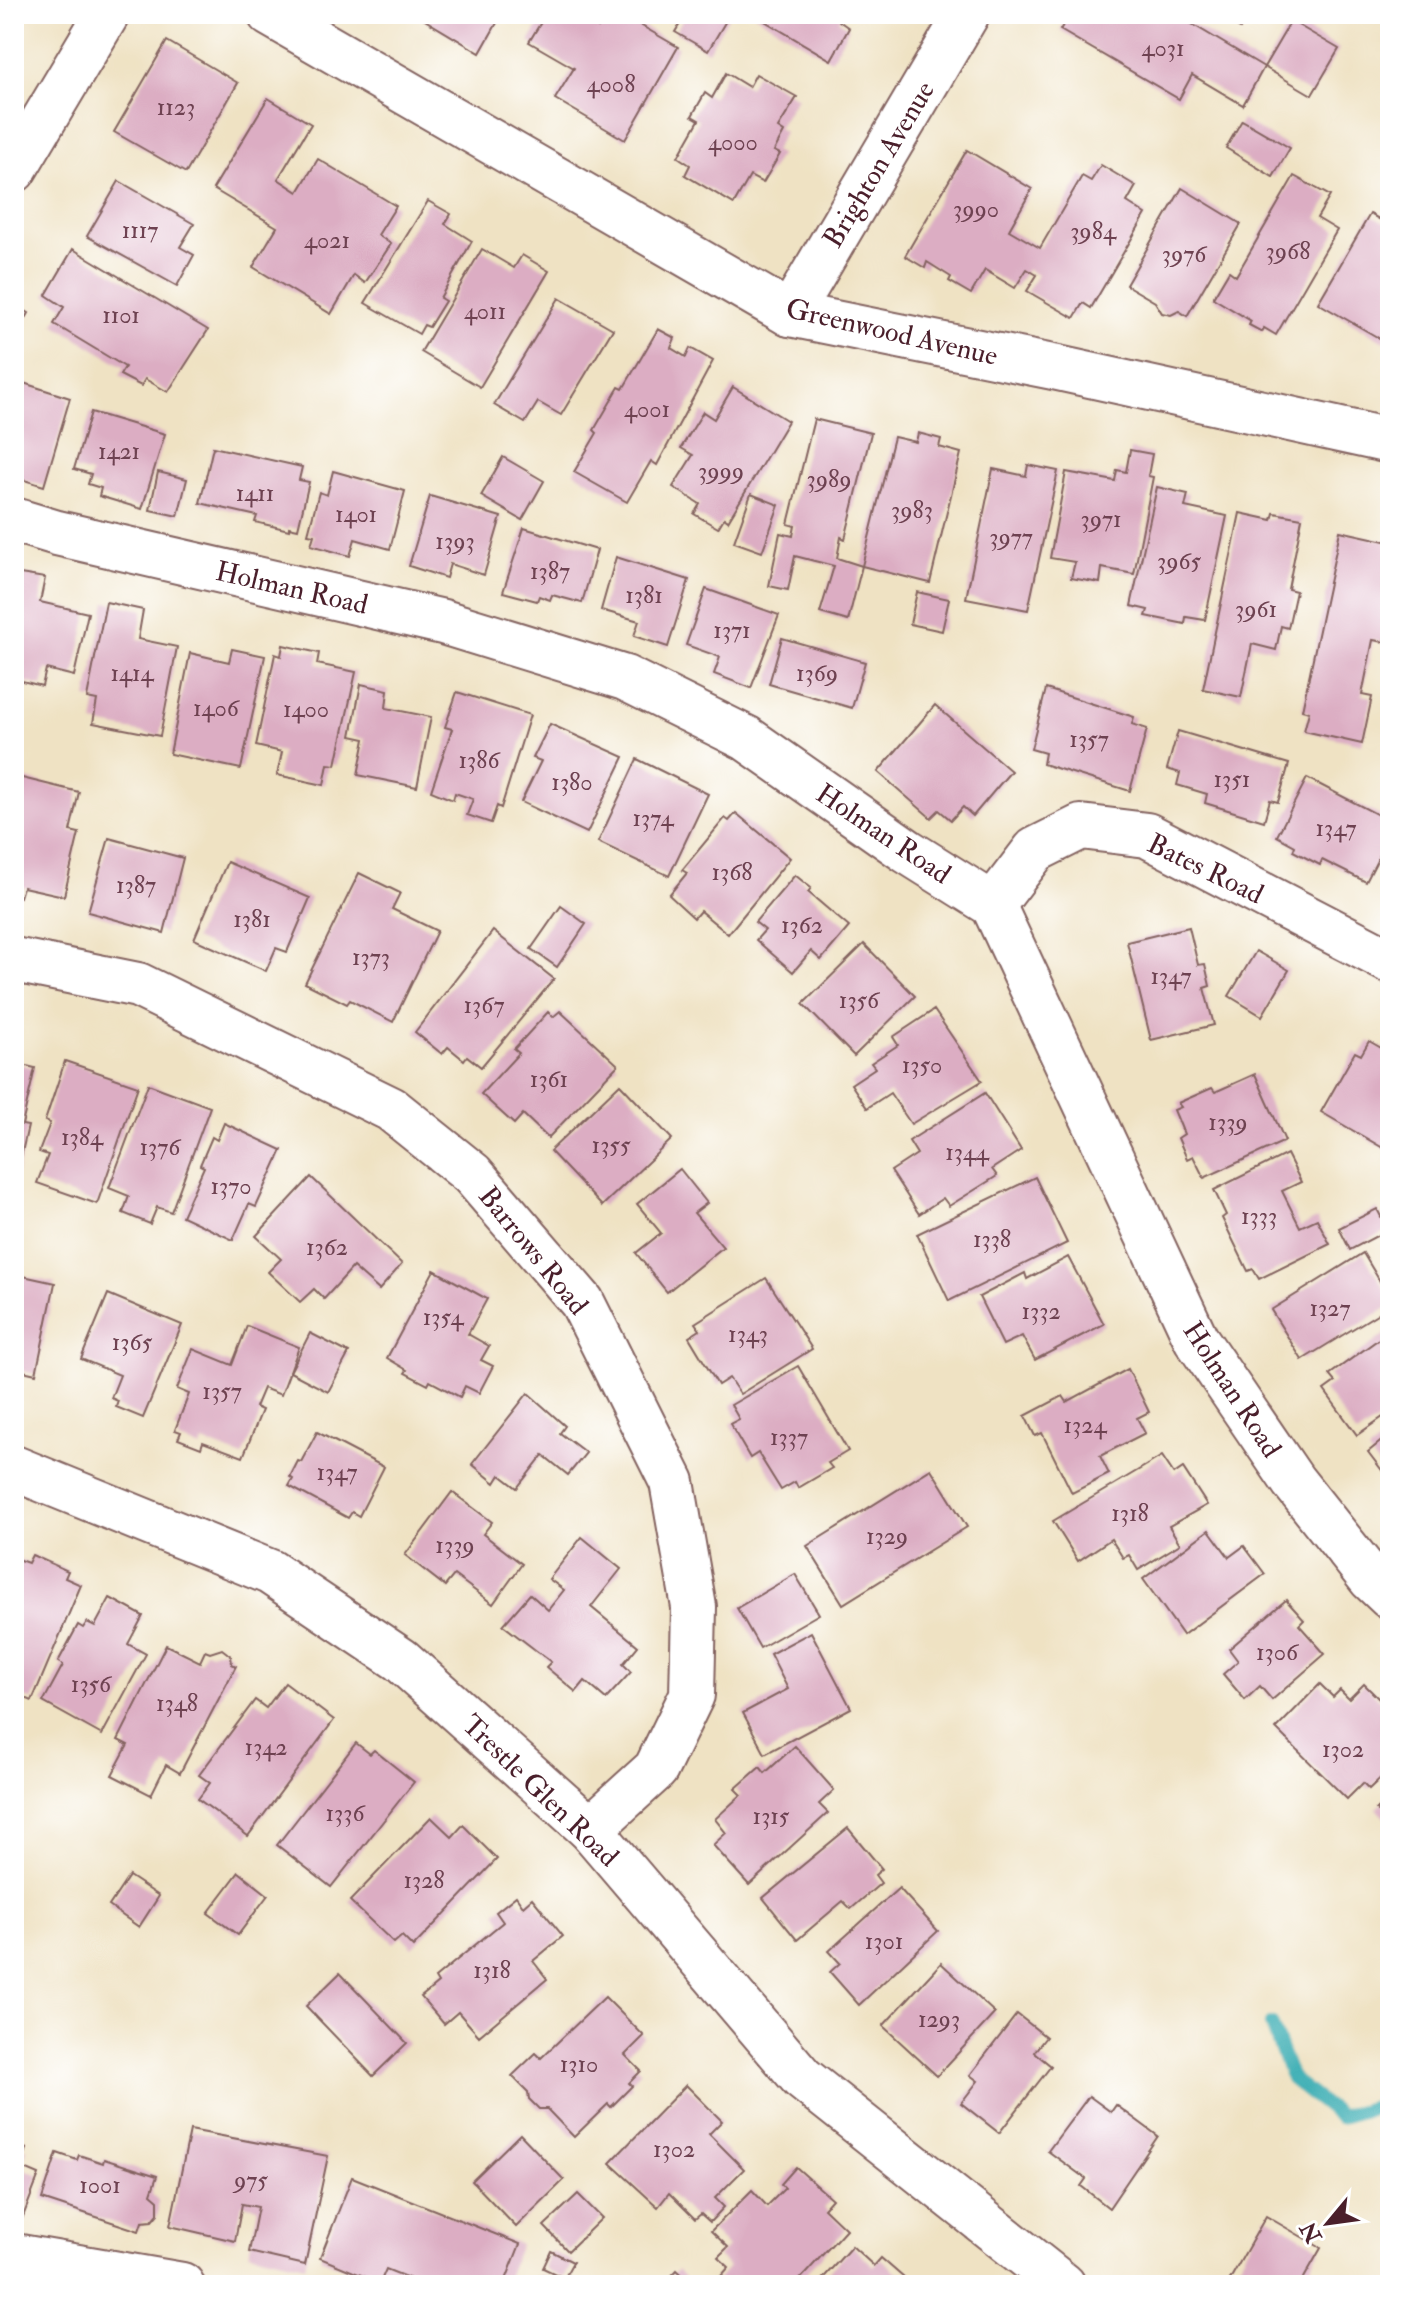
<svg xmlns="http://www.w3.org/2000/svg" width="1404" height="2299" font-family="'IM FELL Double Pica',serif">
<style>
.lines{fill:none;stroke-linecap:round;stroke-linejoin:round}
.stream{stroke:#3caeb4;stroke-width:14}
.building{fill:#dcadc3}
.street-casing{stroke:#846360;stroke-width:48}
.street{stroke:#fff;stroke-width:44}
.labels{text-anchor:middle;stroke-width:6;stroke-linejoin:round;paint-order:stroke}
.number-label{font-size:24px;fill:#6e4251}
.street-label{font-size:28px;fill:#4a1f2b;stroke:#fff}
</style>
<rect width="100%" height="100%" fill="#fff"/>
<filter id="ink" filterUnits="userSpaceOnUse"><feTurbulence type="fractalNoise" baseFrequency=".0125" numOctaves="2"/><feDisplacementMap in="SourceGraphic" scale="16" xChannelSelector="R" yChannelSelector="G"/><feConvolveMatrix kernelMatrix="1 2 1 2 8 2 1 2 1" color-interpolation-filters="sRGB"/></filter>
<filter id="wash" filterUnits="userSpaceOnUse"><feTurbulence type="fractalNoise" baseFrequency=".006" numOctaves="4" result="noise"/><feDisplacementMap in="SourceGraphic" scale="32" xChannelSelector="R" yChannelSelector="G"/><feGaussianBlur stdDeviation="1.8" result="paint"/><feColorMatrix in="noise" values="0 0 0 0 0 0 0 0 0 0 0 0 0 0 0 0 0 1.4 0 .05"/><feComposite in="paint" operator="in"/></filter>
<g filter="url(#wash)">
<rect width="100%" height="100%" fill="#efe2c3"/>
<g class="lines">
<!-- stream -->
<path class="stream" d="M1271 2024 1292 2079 1340 2117 1378 2106 1390 2115"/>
</g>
<g id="blocks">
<!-- building -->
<g class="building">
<path d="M415 14H502L480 53Z"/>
<path d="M546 14H574L598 28 606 14H640L635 22 678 47 625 140 555 99 574 68 529 42Z"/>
<path d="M686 14H730L708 51 675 32Z"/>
<path d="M753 14H843L839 21 849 28 831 60Z"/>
<path d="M1070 14H1175L1264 67 1243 105 1192 75 1179 99 1060 30Z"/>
<path d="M1214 14H1249L1240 29Z"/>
<path d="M1291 21 1339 49 1312 95 1264 67Z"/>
<path d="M167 41 238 83 186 173 114 132Z"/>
<path d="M726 73 749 87 756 74 797 97 778 128 784 132 774 151 780 154 763 183 750 176 734 204 685 175 690 165 678 157 699 120 692 116 705 93 712 98Z"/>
<path d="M268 98 311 124 278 179 298 192 318 159 396 206 378 235 391 244 365 283 354 275 331 314 253 267 277 227 213 189Z"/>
<path d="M1242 120 1290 148 1273 177 1226 148Z"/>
<path d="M967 150 1032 189 1009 230 1040 248 1082 176 1091 181 1101 165 1136 186 1127 202 1146 214 1091 308 1083 303 1074 318 1027 291 1037 275 1027 269 1015 288 985 270 971 294 949 281 951 277 927 262 925 268 905 256Z"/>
<path d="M1294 176 1330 196 1317 218 1337 230 1276 335 1264 328 1262 332 1249 325 1251 321 1213 298 1229 271 1236 276Z"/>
<path d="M119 181 194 224 180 247 194 255 177 286 87 236Z"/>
<path d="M1182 188 1241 224 1187 316 1179 311 1171 315 1162 313 1155 302 1126 285Z"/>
<path d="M428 201 451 214 445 224 472 241 440 298 445 301 429 327 424 325 419 334 365 303Z"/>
<path d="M1370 214 1390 225V331L1384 341 1318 303Z"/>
<path d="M73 249 208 330 168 392 145 379 141 386 120 375 125 367 54 324 64 307 46 295Z"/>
<path d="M482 249 514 268 522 255 549 271 480 387 421 352Z"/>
<path d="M559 298 613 329 561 415 538 402 525 423 494 405Z"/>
<path d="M14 304 29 313 14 339Z"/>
<path d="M658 329 675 338 671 348 686 357 690 348 713 361 657 465 651 461 627 502 574 472 597 433 594 430 619 387 623 389Z"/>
<path d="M14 380 70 398 44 486 14 477Z"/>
<path d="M733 387 788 421 728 521 724 518 718 528 694 514 700 504 673 487 693 455 681 448 703 412 714 419Z"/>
<path d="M91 412 165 434 142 509 99 496 101 488 88 484 91 474 74 469Z"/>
<path d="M814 419 871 433 845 539 841 537 837 558 862 566 848 621 820 613 834 566 795 556 788 590 769 586 780 533 793 536 795 526 788 524Z"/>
<path d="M918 433 941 439 939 447 961 453 930 583 862 566 894 437 916 442Z"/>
<path d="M213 447 302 467 299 480 309 482 298 529 289 527V530L255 522 257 516 200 503Z"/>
<path d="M1130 450 1152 454 1148 476 1153 477 1134 574 1102 568 1100 583 1071 578 1075 562 1050 558 1066 472 1115 481 1117 470 1126 472Z"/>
<path d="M503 457 544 481 522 520 481 496Z"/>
<path d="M1028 465 1058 471 1028 610 966 598 993 469 1026 476Z"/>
<path d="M333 471 405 491 390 549 355 539 350 556 311 545 314 535 308 534 319 492 327 495Z"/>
<path d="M158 472 187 479 178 516 150 510Z"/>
<path d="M1157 487 1188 494 1185 507 1227 516 1205 620 1186 617 1185 624 1146 616 1148 610 1131 606Z"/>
<path d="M751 494 779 505 762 552 734 542Z"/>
<path d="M430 496 501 517 484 575 450 564 446 578 409 566Z"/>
<path d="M1240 513 1272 520 1274 513 1302 518 1288 589 1296 591 1288 628 1281 626 1276 650 1252 644 1241 697 1203 689Z"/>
<path d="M524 528 597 550 582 603 552 595 550 600 539 596 537 601 503 592Z"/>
<path d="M1340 531 1390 542V614L1384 642 1373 640 1362 695 1372 697 1362 744 1304 731 1309 712 1302 710Z"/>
<path d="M616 557 689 580 668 647 634 636 639 621 601 610Z"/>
<path d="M14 573 45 578 40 602 88 613 74 676 46 669 42 686 14 679Z"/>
<path d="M706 589 779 615 751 688 714 674 720 657 686 645Z"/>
<path d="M917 592 949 599 942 631 910 624Z"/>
<path d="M106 602 143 610 138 639 177 647 160 736 93 723 97 700 87 698Z"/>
<path d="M782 638 865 662 852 708 769 684Z"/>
<path d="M283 645 319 653 317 664 356 672 336 765 328 764 324 785 277 775 282 752 256 746 275 654 281 656Z"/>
<path d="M232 649 265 656 241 769 170 754 190 653 229 662Z"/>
<path d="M361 684 388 690 386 708 431 717 417 787 358 775 365 739 351 736Z"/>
<path d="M1046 689 1134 717 1132 724 1147 729 1130 791 1043 764 1045 753 1031 749Z"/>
<path d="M457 692 530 715 501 808 497 806 491 823 467 815 473 799 455 793 453 800 431 791 452 729 445 727Z"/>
<path d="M935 705 1011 771 973 816 963 807 951 820 939 810 931 818 878 772Z"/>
<path d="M550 724 624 757 587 833 521 802 541 761 533 758Z"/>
<path d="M1178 731 1289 764 1278 802 1270 800 1264 821 1205 803 1207 794 1177 785 1180 773 1167 769Z"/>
<path d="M637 759 708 794 669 876 598 842Z"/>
<path d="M14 776 79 792 70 831 79 833 64 896 23 887 20 897 14 895Z"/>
<path d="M1307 778 1390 821V835L1366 882 1322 860 1320 865 1293 851 1295 846 1277 836Z"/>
<path d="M736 813 790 858 728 934 700 911 694 918 669 895 687 873 682 870 725 818 729 821Z"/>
<path d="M109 838 183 858 164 933 88 912Z"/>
<path d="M227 862 310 898 287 952 276 948 266 971 194 939Z"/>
<path d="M359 873 400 893 392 909 437 931 393 1022 350 1000 347 1004 305 983Z"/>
<path d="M795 875 811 888 808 892 849 927 821 960 811 951 793 972 756 940 765 930 755 922Z"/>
<path d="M561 906 586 924 557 967 531 949Z"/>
<path d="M1189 927 1198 965 1205 964 1210 986 1204 988 1214 1025 1151 1040 1127 942Z"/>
<path d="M493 931 554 979 481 1067 467 1056 464 1060 448 1047 442 1054 415 1032Z"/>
<path d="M864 944 915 996 854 1056 803 1004Z"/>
<path d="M1256 951 1289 970 1262 1016 1229 996Z"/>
<path d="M934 1010 982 1081 911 1124 890 1093 867 1108 851 1084 875 1068 871 1063 898 1045 893 1037Z"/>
<path d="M560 1011 618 1065 548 1138 523 1114 514 1124 481 1094 519 1053 514 1049 548 1012 553 1017Z"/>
<path d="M1369 1041 1390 1053V1152L1321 1112 1355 1052 1361 1055Z"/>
<path d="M65 1061 138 1086 97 1204 37 1183 48 1155 39 1152 50 1123 45 1121Z"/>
<path d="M14 1063 35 1068 22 1125 28 1126 15 1183Z"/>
<path d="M1255 1074 1285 1141 1204 1178 1193 1156 1187 1159 1178 1138 1184 1134 1174 1110 1181 1107 1178 1103 1212 1088 1215 1092Z"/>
<path d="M148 1084 210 1107 171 1212 157 1207 150 1224 123 1213 129 1196 109 1188Z"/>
<path d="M620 1084 672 1139 602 1206 550 1151Z"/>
<path d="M985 1093 1021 1150 992 1169 997 1176 949 1206 943 1198 919 1214 891 1171 917 1154 909 1141Z"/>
<path d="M224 1123 282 1150 256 1207 249 1204 233 1240 182 1216 204 1167 200 1165 212 1137 217 1140Z"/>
<path d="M1287 1154 1301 1182 1282 1191 1300 1227 1317 1219 1330 1244 1259 1279 1253 1269 1248 1271 1222 1218 1226 1215 1214 1190Z"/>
<path d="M680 1169 707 1203 694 1213 723 1247 667 1292 636 1253 661 1233 637 1204Z"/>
<path d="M311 1177 402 1264 379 1290 353 1267 324 1299 314 1289 300 1302 268 1272 281 1259 256 1236Z"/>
<path d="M1035 1177 1067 1243 949 1301 917 1234Z"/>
<path d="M1377 1209 1388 1230 1350 1250 1339 1228Z"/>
<path d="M1363 1253 1390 1298V1306L1302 1360 1271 1310Z"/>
<path d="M1068 1257 1104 1324 1035 1360 1022 1336 1003 1345 979 1297 1025 1273 1027 1279Z"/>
<path d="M434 1270 487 1299 468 1334 489 1346 481 1360 493 1366 479 1393 465 1386 460 1397 430 1381 428 1385 405 1373 407 1370 387 1358Z"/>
<path d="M14 1274 55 1283 36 1374 14 1369Z"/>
<path d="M766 1278 812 1349 740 1394 729 1378 718 1385 689 1337 700 1330 695 1323Z"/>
<path d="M108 1294 182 1325 143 1418 116 1407 118 1401 111 1398 120 1375 81 1359Z"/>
<path d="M247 1326 299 1347 281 1395 263 1388 255 1407 262 1410 243 1457 203 1442 201 1448 178 1439 181 1432 175 1430 189 1394 177 1389 193 1349 232 1365Z"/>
<path d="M1390 1331V1412L1357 1435 1324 1390 1335 1382 1329 1375Z"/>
<path d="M310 1333 349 1353 328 1392 290 1372Z"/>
<path d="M798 1366 848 1451 828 1463 832 1468 798 1488 795 1482 781 1490 758 1453 750 1458 730 1424 739 1419 731 1405Z"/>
<path d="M1128 1369 1149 1412 1137 1418 1145 1433 1100 1456 1109 1474 1072 1493 1042 1433 1035 1436 1025 1416 1063 1396 1067 1402Z"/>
<path d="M528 1393 565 1426 560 1433 586 1453 568 1475 543 1455 517 1488 500 1475 495 1483 472 1464Z"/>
<path d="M317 1432 384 1467 359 1516 352 1512 348 1518 289 1486 293 1479 290 1477 298 1461 301 1462Z"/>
<path d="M1390 1434V1471L1388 1469 1384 1473 1368 1452Z"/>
<path d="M1162 1456 1174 1474 1183 1468 1207 1505 1169 1526 1180 1544 1138 1570 1129 1555 1123 1558 1111 1539 1078 1561 1053 1521Z"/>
<path d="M931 1469 967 1527 843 1604 807 1546Z"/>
<path d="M452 1492 492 1522 483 1534 522 1564 493 1604 454 1575 445 1586 405 1555Z"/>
<path d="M1209 1530 1229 1557 1244 1546 1265 1574 1183 1635 1143 1579Z"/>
<path d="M582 1537 621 1569 591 1607 638 1646 623 1664 631 1672 606 1699 585 1681 576 1692 546 1667 551 1662 503 1625 530 1594 548 1610 564 1590 549 1579Z"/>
<path d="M32 1555 68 1571 65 1578 81 1585 32 1701 14 1693V1558L28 1563Z"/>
<path d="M795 1574 819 1614 760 1648 737 1608Z"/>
<path d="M110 1598 143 1616 128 1644 146 1654 102 1735 43 1702 63 1665 58 1662 78 1625 83 1628 87 1622 95 1626Z"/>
<path d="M1286 1600 1304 1620 1299 1625 1325 1654 1272 1700 1260 1686 1245 1700 1223 1674 1238 1661 1229 1649Z"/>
<path d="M811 1632 851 1708 765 1754 743 1713 788 1689 770 1654Z"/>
<path d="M166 1645 200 1662 205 1651 210 1653 222 1649 231 1656 232 1664 236 1666 180 1773 166 1765 151 1795 112 1775 128 1745 118 1740Z"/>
<path d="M285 1683 334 1720 248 1836 198 1799 210 1783 199 1775 255 1700 266 1708Z"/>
<path d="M1320 1684 1333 1697 1340 1690 1349 1699 1364 1684 1387 1707 1390 1704V1769L1369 1789 1363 1783 1347 1799 1276 1729Z"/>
<path d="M356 1743 370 1754 374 1750 414 1782 331 1887 277 1845Z"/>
<path d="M795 1746 834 1790 819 1804 828 1813 749 1885 713 1845 726 1833 715 1819 741 1795 735 1789 760 1767 765 1773Z"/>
<path d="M1390 1795V1823L1376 1809Z"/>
<path d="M431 1817 452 1837 463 1825 497 1859 413 1947 402 1936 394 1943 350 1901Z"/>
<path d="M848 1828 882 1869 875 1875 881 1883 851 1909 843 1901 797 1940 763 1898Z"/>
<path d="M239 1872 268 1895 238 1935 208 1913Z"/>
<path d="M129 1876 159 1896 139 1927 109 1906Z"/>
<path d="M899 1888 938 1931 859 2005 830 1972 840 1963 829 1951Z"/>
<path d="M516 1896 523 1906 532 1898 563 1936 533 1961 547 1979 479 2036 458 2012 444 2024 421 1997 438 1983 435 1978 503 1922 496 1912Z"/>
<path d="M941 1963 995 2013 937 2076 883 2026Z"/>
<path d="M340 1973 407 2043 373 2076 306 2006Z"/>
<path d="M605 1997 644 2036 625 2055 641 2071 629 2083 632 2086 611 2107 608 2104 574 2137 547 2109H539L529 2099 528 2092 512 2076 536 2053 541 2058Z"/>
<path d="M1017 2014 1046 2037 1034 2052 1051 2066 999 2133 961 2103 978 2081 970 2075Z"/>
<path d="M686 2085 722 2121 709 2134 744 2169 715 2198 724 2207 710 2222 701 2214 695 2219 669 2193 658 2207 610 2163Z"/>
<path d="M1089 2096 1111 2112 1116 2105 1158 2136 1109 2208 1081 2186 1086 2179 1048 2151Z"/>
<path d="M190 2130 328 2156 305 2265 249 2252 258 2207 242 2204 235 2241 170 2226Z"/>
<path d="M520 2134 564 2180 516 2227 472 2181Z"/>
<path d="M14 2143 27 2149 20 2167 39 2175 22 2219 14 2215Z"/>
<path d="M57 2153 77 2160 79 2155 103 2163 104 2159 157 2176 151 2194 158 2200V2214L152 2221 142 2222 139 2231 42 2199Z"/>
<path d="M796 2167 832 2199 824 2208 846 2229 795 2285H713L729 2267 718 2257 728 2247 711 2231 752 2190 767 2206 785 2188 781 2184Z"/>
<path d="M352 2177 520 2244 504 2285H426L386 2269 380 2283 320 2258Z"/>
<path d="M578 2194 602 2218 568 2251 544 2226Z"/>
<path d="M1266 2216 1321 2248 1300 2285H1231L1228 2283Z"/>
<path d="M852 2246 874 2266 881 2258 912 2285H817Z"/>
<path d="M551 2251 573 2262 564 2278 543 2268Z"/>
<path d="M677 2270 693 2285H663Z"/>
<path d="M539 2275 559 2285H534Z"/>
</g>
</g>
</g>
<g filter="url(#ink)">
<use href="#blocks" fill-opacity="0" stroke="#846360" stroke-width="2"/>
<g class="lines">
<!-- street casing -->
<g class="street-casing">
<g id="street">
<path d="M270 14 790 314 1058 368 1390 441"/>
<path d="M14 170 107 14"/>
<path d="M790 314 967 14"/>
<path d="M14 520 57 533 443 622 625 678 746 738 907 851 993 905 1196 1339 1293 1481 1371 1579 1390 1597"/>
<path d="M993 905 1035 850 1081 827 1147 835 1390 961"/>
<path d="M14 960 138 985 391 1109 472 1174 582 1302 672 1482 694 1607 692 1695 656 1769 590 1829"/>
<path d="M14 1468 270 1572 401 1660 590 1829 802 2078 1063 2285"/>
<path d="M14 2256 182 2285"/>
</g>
</g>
<!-- street -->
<use href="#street" class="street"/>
</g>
</g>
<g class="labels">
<!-- number labels -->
<g class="number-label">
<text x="1163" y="56">4031</text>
<text x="611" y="92">4008</text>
<text x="176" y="115">1123</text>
<text x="733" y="150">4000</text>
<text x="976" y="217">3990</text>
<text x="140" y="238">1117</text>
<text x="1093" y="239">3984</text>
<text x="327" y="248">4021</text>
<text x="1288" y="259">3968</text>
<text x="1184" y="262">3976</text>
<text x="485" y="319">4011</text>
<text x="121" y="323">1101</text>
<text x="647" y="417">4001</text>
<text x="119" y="459">1421</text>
<text x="721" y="479">3999</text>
<text x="829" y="487">3989</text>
<text x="255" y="501">1411</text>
<text x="912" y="518">3983</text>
<text x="356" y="522">1401</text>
<text x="1101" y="527">3971</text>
<text x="1011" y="545">3977</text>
<text x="455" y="549">1393</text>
<text x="1179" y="569">3965</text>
<text x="550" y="579">1387</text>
<text x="644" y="603">1381</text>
<text x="1256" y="617">3961</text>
<text x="732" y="638">1371</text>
<text x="132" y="681">1414</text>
<text x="817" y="681">1369</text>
<text x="216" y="716">1406</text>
<text x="306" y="717">1400</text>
<text x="1089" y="747">1357</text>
<text x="479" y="768">1386</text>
<text x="1232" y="787">1351</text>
<text x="572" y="790">1380</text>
<text x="653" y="826">1374</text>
<text x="1336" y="836">1347</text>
<text x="732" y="880">1368</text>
<text x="136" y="893">1387</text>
<text x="252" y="927">1381</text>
<text x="802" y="933">1362</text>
<text x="371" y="965">1373</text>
<text x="1171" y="984">1347</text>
<text x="859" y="1008">1356</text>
<text x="484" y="1013">1367</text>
<text x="922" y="1073">1350</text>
<text x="549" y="1087">1361</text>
<text x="1228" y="1130">1339</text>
<text x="82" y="1145">1384</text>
<text x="611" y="1153">1355</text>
<text x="160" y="1155">1376</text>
<text x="967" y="1160">1344</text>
<text x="231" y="1194">1370</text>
<text x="1259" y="1224">1333</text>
<text x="992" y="1247">1338</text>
<text x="327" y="1255">1362</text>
<text x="1330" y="1316">1327</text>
<text x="1041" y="1319">1332</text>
<text x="443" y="1325">1354</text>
<text x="748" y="1342">1343</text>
<text x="132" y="1350">1365</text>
<text x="222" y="1399">1357</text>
<text x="1085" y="1433">1324</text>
<text x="789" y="1445">1337</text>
<text x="337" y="1480">1347</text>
<text x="1130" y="1521">1318</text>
<text x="887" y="1544">1329</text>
<text x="455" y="1553">1339</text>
<text x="1277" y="1660">1306</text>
<text x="91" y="1692">1356</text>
<text x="177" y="1711">1348</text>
<text x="266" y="1755">1342</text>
<text x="1343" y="1757">1302</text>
<text x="345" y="1821">1336</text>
<text x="771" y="1824">1315</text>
<text x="424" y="1888">1328</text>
<text x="884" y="1949">1301</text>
<text x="492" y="1978">1318</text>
<text x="939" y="2027">1293</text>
<text x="579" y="2072">1310</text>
<text x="674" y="2157">1302</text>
<text x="251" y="2188">975</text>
<text x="100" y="2193">1001</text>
</g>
<!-- street labels -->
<g class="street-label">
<text transform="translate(878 164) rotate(-59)" y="10">Brighton Avenue</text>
<text transform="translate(892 331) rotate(13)" y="10">Greenwood Avenue</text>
<text transform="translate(292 587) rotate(13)" y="10">Holman Road</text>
<text transform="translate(884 833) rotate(34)" y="10">Holman Road</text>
<text transform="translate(1206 868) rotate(26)" y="10">Bates Road</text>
<text transform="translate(534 1250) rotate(51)" y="10">Barrows Road</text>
<text transform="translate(1233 1389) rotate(57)" y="10">Holman Road</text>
<text transform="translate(541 1790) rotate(44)" y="10">Trestle Glen Road</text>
</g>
</g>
<!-- margin -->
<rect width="1404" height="2299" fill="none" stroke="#fff" stroke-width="48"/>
<!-- north arrow -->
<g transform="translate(1328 2223) rotate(241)" stroke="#ffffff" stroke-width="6" paint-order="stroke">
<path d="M0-6L14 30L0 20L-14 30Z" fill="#4a1f2b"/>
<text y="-12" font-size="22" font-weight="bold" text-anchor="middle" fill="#4a1f2b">N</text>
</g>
</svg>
